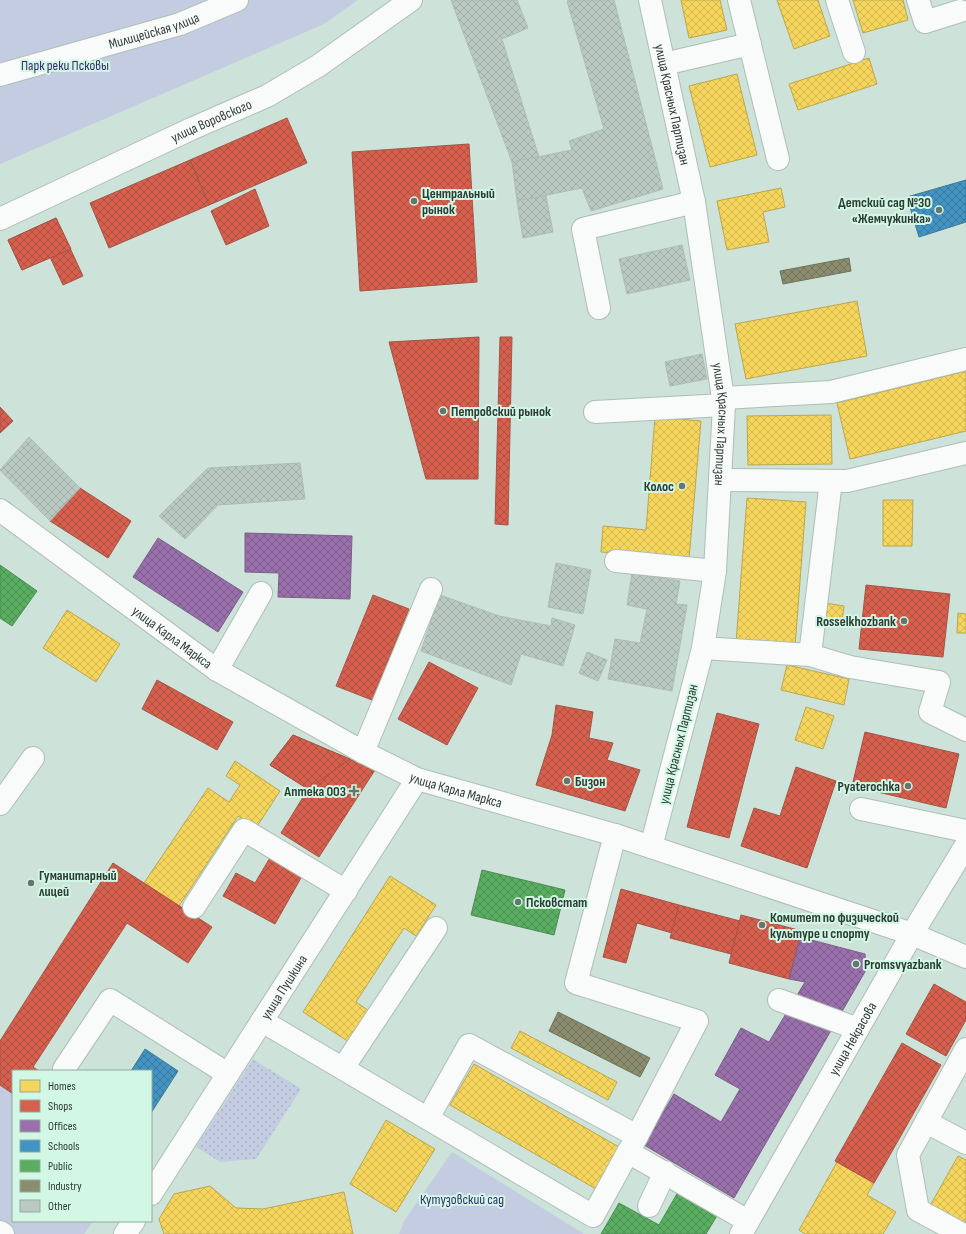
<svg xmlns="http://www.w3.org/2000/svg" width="966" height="1234" font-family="'Sofia Sans Condensed',sans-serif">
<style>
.grass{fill:url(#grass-dots)}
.green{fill:#c4cce1}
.homes{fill:url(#homes-cross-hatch);stroke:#baa750}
.shops{fill:url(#shops-cross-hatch);stroke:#a35546}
.offices{fill:url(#offices-cross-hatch);stroke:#796088}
.schools{fill:url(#schools-cross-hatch);stroke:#3c7998}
.public{fill:url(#public-cross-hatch);stroke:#4c8c54}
.industry{fill:url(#industry-cross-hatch);stroke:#70745d}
.building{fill:url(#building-cross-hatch);stroke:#adbdb5}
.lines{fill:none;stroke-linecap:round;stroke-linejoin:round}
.minor-casing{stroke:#aebeb6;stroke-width:24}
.minor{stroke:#f8fbf9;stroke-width:22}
.poi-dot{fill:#65766e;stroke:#d2f7e5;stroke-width:1.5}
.labels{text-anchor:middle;stroke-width:4;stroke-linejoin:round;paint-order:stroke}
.street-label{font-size:14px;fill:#2d3c35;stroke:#d2f7e5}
.park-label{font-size:14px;fill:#372b6e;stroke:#d2f7e5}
.poi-label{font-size:14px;font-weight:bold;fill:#2d3c35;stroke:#d2f7e5;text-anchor:start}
</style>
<defs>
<pattern id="grass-dots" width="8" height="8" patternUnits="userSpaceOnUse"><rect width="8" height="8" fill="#c4cce1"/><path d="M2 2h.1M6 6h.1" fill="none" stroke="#a9b0c2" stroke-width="1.8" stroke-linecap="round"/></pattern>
<pattern id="homes-cross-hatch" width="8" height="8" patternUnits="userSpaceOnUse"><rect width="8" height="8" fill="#f6d55c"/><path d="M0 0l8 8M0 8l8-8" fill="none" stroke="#d3b851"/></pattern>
<pattern id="shops-cross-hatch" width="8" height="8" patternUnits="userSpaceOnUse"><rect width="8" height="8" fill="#d6604d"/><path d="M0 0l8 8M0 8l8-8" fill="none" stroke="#ae5041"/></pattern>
<pattern id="offices-cross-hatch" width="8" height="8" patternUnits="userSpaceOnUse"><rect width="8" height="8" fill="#9970ab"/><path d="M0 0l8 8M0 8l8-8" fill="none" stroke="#7d5d8c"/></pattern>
<pattern id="schools-cross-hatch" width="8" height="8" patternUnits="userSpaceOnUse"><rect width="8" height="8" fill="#4393c3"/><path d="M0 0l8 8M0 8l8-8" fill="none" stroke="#38799f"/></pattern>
<pattern id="public-cross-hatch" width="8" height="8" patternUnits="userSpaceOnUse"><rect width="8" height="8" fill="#5aae61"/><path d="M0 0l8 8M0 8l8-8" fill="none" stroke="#4b8f51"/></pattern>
<pattern id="industry-cross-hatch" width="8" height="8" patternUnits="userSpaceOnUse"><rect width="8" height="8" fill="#8c8c6e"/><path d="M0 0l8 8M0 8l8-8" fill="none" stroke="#73745b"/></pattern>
<pattern id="building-cross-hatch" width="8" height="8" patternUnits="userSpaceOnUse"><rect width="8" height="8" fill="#bacac3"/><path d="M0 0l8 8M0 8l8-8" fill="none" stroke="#a0aea8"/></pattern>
</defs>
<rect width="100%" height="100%" fill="#cde2d8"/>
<!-- grass -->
<path class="grass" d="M253 1059 301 1089 256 1159 220 1162 196 1147Z"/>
<!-- green -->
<g class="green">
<path d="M0 0H358L324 24 0 164Z"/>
<path d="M0 1085 13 1094V1221H93L84 1234H12L0 1226Z"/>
<path d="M452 1152 584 1234H399L404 1221Z"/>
</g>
<!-- homes -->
<g class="homes">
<path d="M681 0H720L727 30 689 38Z"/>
<path d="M777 0H818L830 36 794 49Z"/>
<path d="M853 0H903L908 20 863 33Z"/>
<path d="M869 58 877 84 798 110 789 84Z"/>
<path d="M737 74 757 155 710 167 689 86Z"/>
<path d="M781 188 785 207 763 212 769 242 727 250 717 201Z"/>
<path d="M857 301 867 356 746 379 735 324Z"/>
<path d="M966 371V431L850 459 837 403Z"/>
<path d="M831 415 832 464 748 465 747 416Z"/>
<path d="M655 417 701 421 689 559 601 552 603 526 646 530Z"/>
<path d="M747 498 806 502 795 647 736 643Z"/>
<path d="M883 500H913L912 546H883Z"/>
<path d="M825 603 844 606 842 622 823 620Z"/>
<path d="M67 610 120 644 96 682 43 648Z"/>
<path d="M958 613 966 614V633H957Z"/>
<path d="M787 665 849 679 844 705 781 690Z"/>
<path d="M806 707 834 716 823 749 795 740Z"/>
<path d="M235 761 280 791 256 828 238 816 179 906 144 883 208 788 229 802 240 785 226 776Z"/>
<path d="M390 876 436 905 416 936 404 928 356 1002 369 1011 349 1042 303 1012Z"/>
<path d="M520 1031 617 1082 608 1100 511 1048Z"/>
<path d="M474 1064 619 1147 596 1189 450 1105Z"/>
<path d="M386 1120 435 1149 396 1212 350 1184Z"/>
<path d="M958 1156 966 1160V1224L931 1204Z"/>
<path d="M837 1162 874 1183 867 1195 896 1212 883 1234H805L799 1230Z"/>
<path d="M210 1186 236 1208 263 1209 344 1192 353 1234H164L159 1219 174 1194Z"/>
</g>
<!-- shops -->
<g class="shops">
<path d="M287 118 307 163 209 205 190 160Z"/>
<path d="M469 144 477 282 360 291 352 152Z"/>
<path d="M190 160 209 205 109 248 90 203Z"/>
<path d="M255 189 269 226 226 245 211 211Z"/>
<path d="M56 218 83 276 63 285 50 257 22 270 8 240Z"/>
<path d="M56 218 71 249 22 270 8 240Z"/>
<path d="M479 337 478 479H426L389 342Z"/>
<path d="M500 337H512L508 525 495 524Z"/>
<path d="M0 407 13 421 0 433Z"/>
<path d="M80 488 131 521 108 558 50 521Z"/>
<path d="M866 585 950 594 943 657 859 649Z"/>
<path d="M373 595 409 609 372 700 336 686Z"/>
<path d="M429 662 478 688 447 745 398 719Z"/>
<path d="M157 680 233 722 217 750 142 709Z"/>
<path d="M556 705 593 712 589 738 613 743 607 760 640 770 625 811 536 785 552 735Z"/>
<path d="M717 713 759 724 729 838 687 827Z"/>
<path d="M865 732 959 754 946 808 852 786Z"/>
<path d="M293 735 375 770 319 857 281 833 308 789 270 765Z"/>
<path d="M293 735 350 759 308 789 270 765Z"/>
<path d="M796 767 836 781 807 868 741 846 754 808 780 816Z"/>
<path d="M274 851 306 869 275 924 223 896 236 873 255 883Z"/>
<path d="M113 863 212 927 188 963 127 923 33 1067 39 1071H13V1094L0 1085V1041Z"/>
<path d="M621 889 679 905 672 933 637 923 626 963 603 957Z"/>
<path d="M679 905 740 921 731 954 670 938Z"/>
<path d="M741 915 802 931 789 979 729 963Z"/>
<path d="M934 984 966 1002V1020L946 1056 906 1034Z"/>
<path d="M902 1043 941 1065 874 1183 835 1161Z"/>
</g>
<!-- offices -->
<g class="offices">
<path d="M245 533 352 536 350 599 278 597 279 573 245 572Z"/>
<path d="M158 538 243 592 218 632 133 577Z"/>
<path d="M800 937 865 954 866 970 734 1198 644 1145 674 1094 721 1122 740 1089 715 1075 741 1028 769 1042 805 982 789 979Z"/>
</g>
<!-- schools -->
<g class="schools">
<path d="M966 180V222L919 237 907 197Z"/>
<path d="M145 1049 178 1071 151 1113V1071H131Z"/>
</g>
<!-- public -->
<g class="public">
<path d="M0 565 37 591 12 626 0 618Z"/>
<path d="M482 870 565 890 554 935 471 915Z"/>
<path d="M678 1192 718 1214 706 1234H601L619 1203 659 1225Z"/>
</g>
<!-- industry -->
<g class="industry">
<path d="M849 258 851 271 783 284 780 271Z"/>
<path d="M558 1012 650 1058 640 1077 549 1031Z"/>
</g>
<!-- building -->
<g class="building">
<path d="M451 0H517L528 28 502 39 539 157 512 162Z"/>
<path d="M571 0H614L663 189 591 211 582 188 517 201 512 162 572 150 569 141 604 129 567 1Z"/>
<path d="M546 196 553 232 523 238 517 201Z"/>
<path d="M682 245 690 280 627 294 619 259Z"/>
<path d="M702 354 707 379 670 386 665 362Z"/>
<path d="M29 437 80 488 50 521 0 470Z"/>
<path d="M300 463 305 499 218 505 185 539 159 516 208 468Z"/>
<path d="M556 563 591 570 583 614 548 607Z"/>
<path d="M632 573 680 581 676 604 687 605 672 691 608 679 615 639 640 643 647 609 627 605Z"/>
<path d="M440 595 499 616 551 626 552 618 575 625 563 666 521 654 511 685 421 651Z"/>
<path d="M587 652 607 660 598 681 579 673Z"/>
</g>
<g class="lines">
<!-- minor casing -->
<g class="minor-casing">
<g id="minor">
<path id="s1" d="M650 0 694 202 724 405 715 571 703 648 651 847"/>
<path d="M739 0 778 159"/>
<path d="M837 0 854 52"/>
<path d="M918 0 925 22 960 11"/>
<path d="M664 64 750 44"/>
<path id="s2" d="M0 75 180 24 237 0"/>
<path id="s3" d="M0 219 191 129 267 96 318 66 411 0"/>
<path d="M599 308 583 229 694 202"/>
<path d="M723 398 831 392 966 359"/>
<path d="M595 412 724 405"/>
<path d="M720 480 847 481 966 453"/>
<path id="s4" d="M0 510 217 670 363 752 417 779 615 835 912 934 966 957"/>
<path d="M616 561 715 571"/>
<path d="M703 648 810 655 850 667 939 682 930 712 966 730"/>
<path d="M810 655 831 481"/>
<path d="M217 670 261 593"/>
<path d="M363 752 431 589"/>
<path d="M0 804 33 758"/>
<path d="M861 809 966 831"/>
<path d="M615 835 576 983 697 1021 637 1136"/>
<path d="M194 907 244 830 346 891"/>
<path d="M779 1000 858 1029"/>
<path d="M262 1021 593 1216 637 1136 469 1045 428 1118"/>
<path d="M343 1068 436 928"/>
<path d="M64 1069 110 1000 228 1074"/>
<path d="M926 1122 966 1143"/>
<path d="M628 1152 748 1221"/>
<path id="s5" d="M151 1194 417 779"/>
<path d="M649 1206 665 1172"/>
<path d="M0 1232 3 1234"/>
<path d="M125 1234 134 1221"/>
<path id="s6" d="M741 1234 912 934 966 845"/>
<path d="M962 1234 918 1210 908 1155 966 1049"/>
</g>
</g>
<!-- minor -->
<use href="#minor" class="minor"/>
</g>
<!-- markers -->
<g class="poi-dot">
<circle cx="414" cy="201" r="4"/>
<circle cx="939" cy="210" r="4"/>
<circle cx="443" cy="411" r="4"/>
<circle cx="682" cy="486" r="4"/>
<circle cx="904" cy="621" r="4"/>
<circle cx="567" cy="781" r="4"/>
<circle cx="908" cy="786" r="4"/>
<path d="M352 785h4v4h4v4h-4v4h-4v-4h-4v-4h4z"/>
<circle cx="31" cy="883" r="4"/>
<circle cx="518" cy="902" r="4"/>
<circle cx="762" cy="925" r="4"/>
<circle cx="856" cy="964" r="4"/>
</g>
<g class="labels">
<!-- street labels -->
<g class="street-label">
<text dy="5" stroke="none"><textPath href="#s2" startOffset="160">Милицейская улица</textPath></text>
<text dy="5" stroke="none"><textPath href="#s1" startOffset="107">улица Красных Партизан</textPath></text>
<text dy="5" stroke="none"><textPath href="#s3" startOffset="233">улица Воровского</textPath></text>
<text dy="5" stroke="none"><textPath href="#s1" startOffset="431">улица Красных Партизан</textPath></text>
<text dy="5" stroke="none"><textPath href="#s4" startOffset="214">улица Карла Маркса</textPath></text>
<text transform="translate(678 744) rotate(-76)" y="5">улица Красных Партизан</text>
<text dy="5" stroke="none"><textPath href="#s4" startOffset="538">улица Карла Маркса</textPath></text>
<text dy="5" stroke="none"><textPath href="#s5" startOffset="246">улица Пушкина</textPath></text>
<text dy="5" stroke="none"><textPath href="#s6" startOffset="225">улица Некрасова</textPath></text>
</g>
<!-- park labels -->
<g class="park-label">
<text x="65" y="70">Парк реки Псковы</text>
<text x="462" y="1204">Кутузовский сад</text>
</g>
<!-- poi labels -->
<g class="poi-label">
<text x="422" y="198">Центральный<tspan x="422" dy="16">рынок</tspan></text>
<text x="931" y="207" text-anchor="end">Детский сад №30<tspan x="931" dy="16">«Жемчужинка»</tspan></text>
<text x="451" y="416">Петровский рынок</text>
<text x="674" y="491" text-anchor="end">Колос</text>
<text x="896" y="626" text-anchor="end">Rosselkhozbank</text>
<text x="575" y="786">Бизон</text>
<text x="900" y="791" text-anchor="end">Pyaterochka</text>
<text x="346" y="796" text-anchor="end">Аптека 003</text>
<text x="39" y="880">Гуманитарный<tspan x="39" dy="16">лицей</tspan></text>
<text x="526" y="907">Псковстат</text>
<text x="770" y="922">Комитет по физической<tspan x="770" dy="16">культуре и спорту</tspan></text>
<text x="864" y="969">Promsvyazbank</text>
</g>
</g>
<!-- legend -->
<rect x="12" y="1070" width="140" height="152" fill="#d2f7e5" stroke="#90ac9f"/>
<rect x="20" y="1080" width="20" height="12" fill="#f6d55c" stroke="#90ac9f"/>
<text x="48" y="1090" font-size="12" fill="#2d3c35">Homes</text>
<rect x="20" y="1100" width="20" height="12" fill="#d6604d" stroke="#90ac9f"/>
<text x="48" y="1110" font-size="12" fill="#2d3c35">Shops</text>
<rect x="20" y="1120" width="20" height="12" fill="#9970ab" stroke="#90ac9f"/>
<text x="48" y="1130" font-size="12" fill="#2d3c35">Offices</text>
<rect x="20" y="1140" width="20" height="12" fill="#4393c3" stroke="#90ac9f"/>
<text x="48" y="1150" font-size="12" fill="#2d3c35">Schools</text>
<rect x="20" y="1160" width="20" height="12" fill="#5aae61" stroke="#90ac9f"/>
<text x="48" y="1170" font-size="12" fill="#2d3c35">Public</text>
<rect x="20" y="1180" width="20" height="12" fill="#8c8c6e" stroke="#90ac9f"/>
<text x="48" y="1190" font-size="12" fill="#2d3c35">Industry</text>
<rect x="20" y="1200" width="20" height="12" fill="#bacac3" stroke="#90ac9f"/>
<text x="48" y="1210" font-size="12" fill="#2d3c35">Other</text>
</svg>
